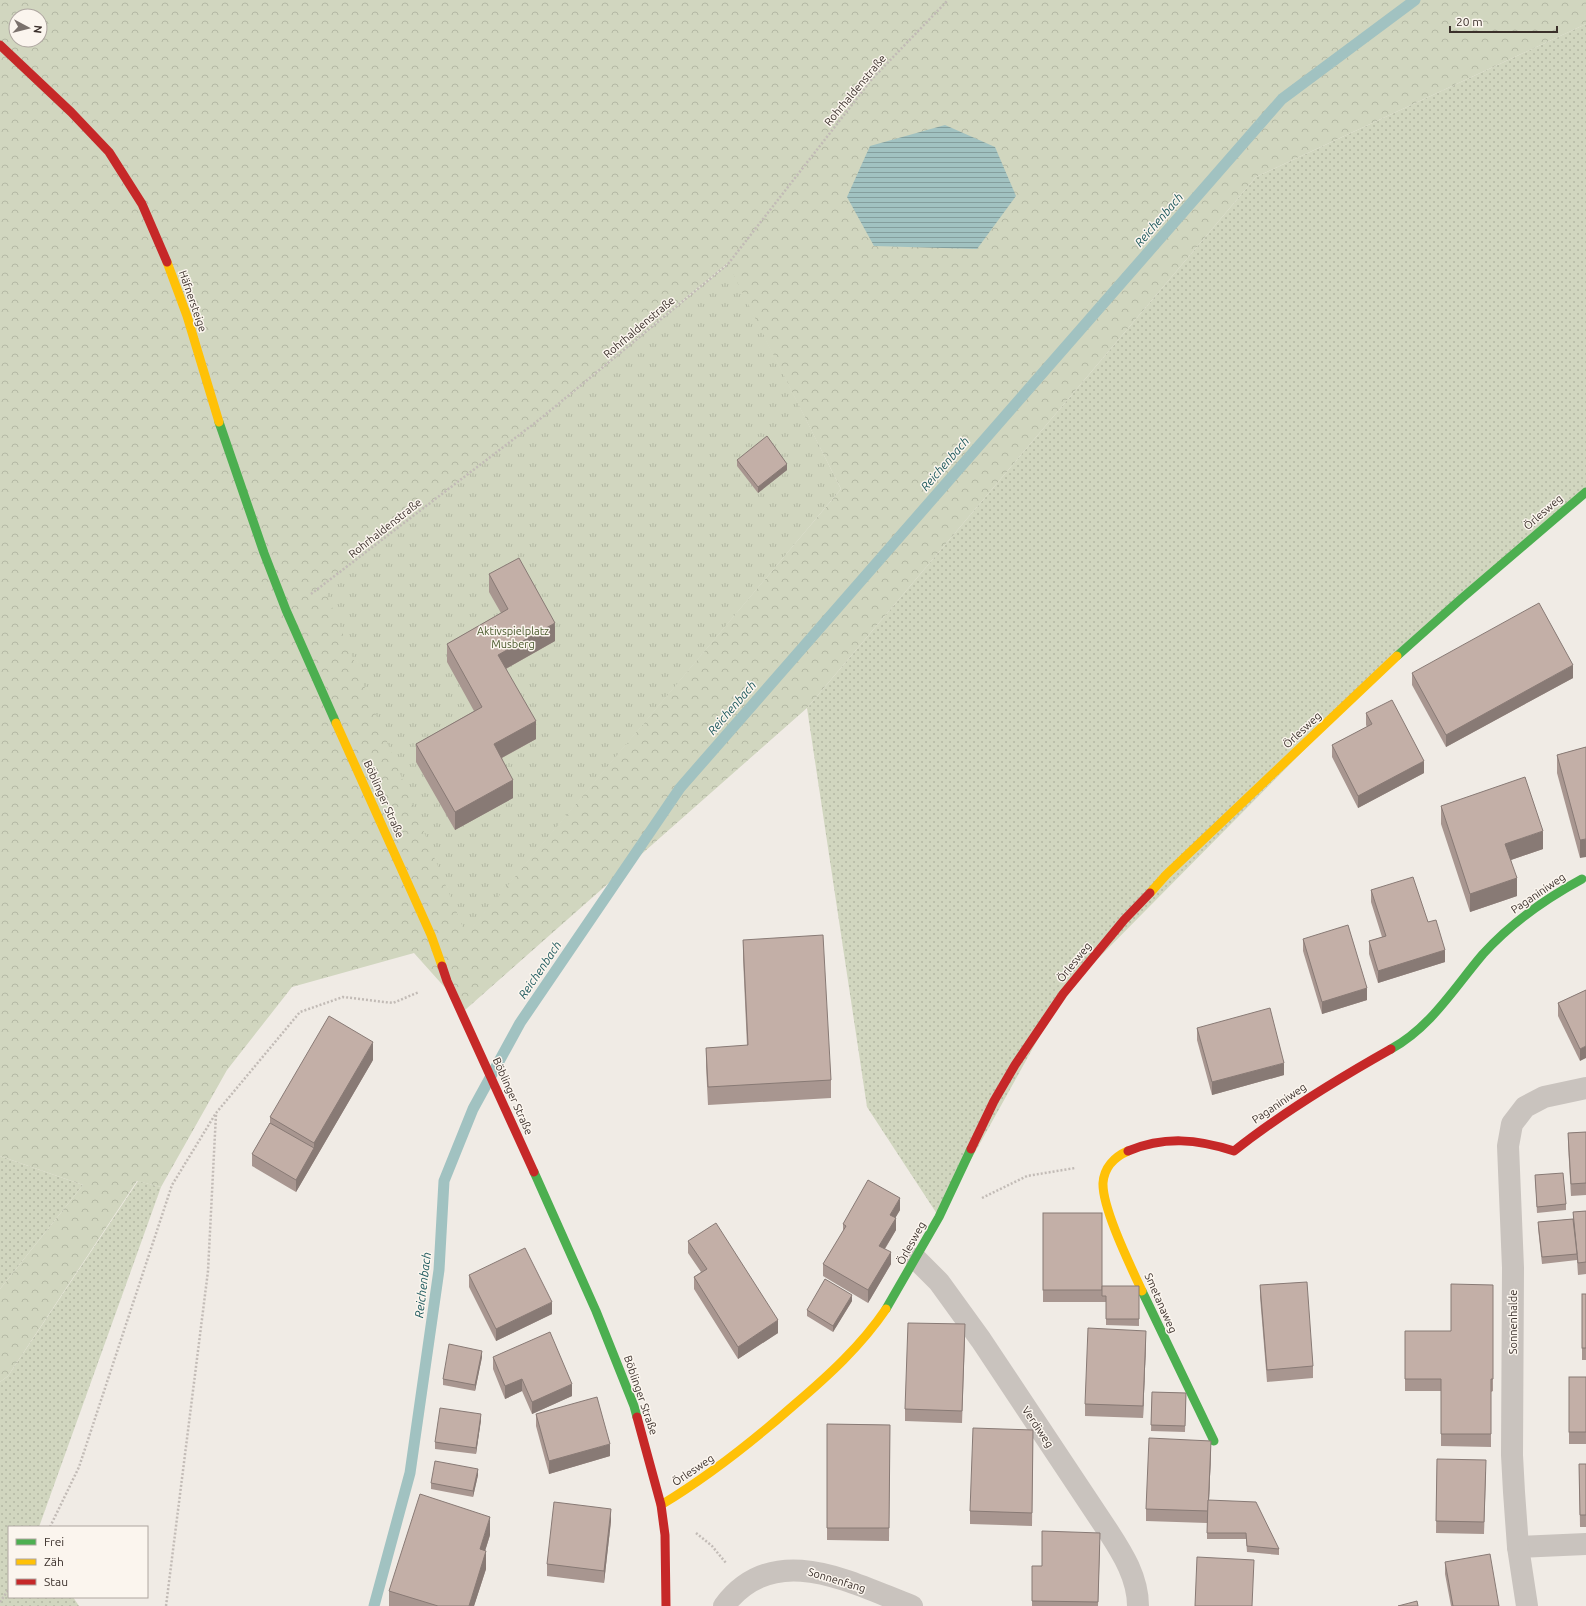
<svg xmlns="http://www.w3.org/2000/svg" width="1586" height="1606" font-family="Ubuntu,sans-serif">
<style>
.grass{fill:url(#grass-dots)}
.forest{fill:url(#forest-crowns);fill-rule:evenodd}
.park{fill:url(#park-tufts)}
.water{fill:url(#water-rules)}
.lines{fill:none;stroke-linecap:round;stroke-linejoin:round}
.stream{stroke:#a1c2c1;stroke-width:11}
.path{stroke:#c2bbb6;stroke-width:2.5;stroke-dasharray:2 2;stroke-linecap:butt}
.street{stroke:#c9c3be;stroke-width:22}
.fast{stroke:#4caf50;stroke-width:9}
.slow{stroke:#ffc107;stroke-width:9}
.jam{stroke:#c62828;stroke-width:9}
.wall{fill:#a89690}
.shaded-wall{fill:#887a75}
.building{fill:#c3afa7;stroke:#887a75}
.labels{text-anchor:middle;stroke-width:3;stroke-linejoin:round;paint-order:stroke}
.street-label{font-size:11px;fill:#3b302b;stroke:#fbf5ee}
.park-label{font-size:11px;fill:#4a5a2e;stroke:#fbf5ee}
.water-label{font-size:12px;font-style:italic;fill:#1f5a5e;stroke:#fbf5ee}
</style>
<defs>
<pattern id="grass-dots" width="8" height="8" patternUnits="userSpaceOnUse"><rect width="8" height="8" fill="#d1d6bf"/><path d="M2 2h.1M6 6h.1" fill="none" stroke="#b4b8a4" stroke-width="1.8" stroke-linecap="round"/></pattern>
<pattern id="forest-crowns" width="20" height="18" patternUnits="userSpaceOnUse"><rect width="20" height="18" fill="#d1d6bf"/><path d="M2 6a3 3 0 1 1 6 0M12 15a3 3 0 1 1 6 0" fill="none" stroke="#b4b8a4"/></pattern>
<pattern id="park-tufts" width="24" height="20" patternUnits="userSpaceOnUse"><rect width="24" height="20" fill="#d1d6bf"/><path d="M3 7l-1-3M5 7V3M7 7l1-3M15 17l-1-3M17 17v-4M19 17l1-3" fill="none" stroke="#b4b8a4"/></pattern>
<pattern id="water-rules" width="6" height="5" patternUnits="userSpaceOnUse"><rect width="6" height="5" fill="#a1c2c1"/><path d="M0 2.5h6" fill="none" stroke="#849e9d"/></pattern>
</defs>
<rect width="100%" height="100%" fill="#f0ebe5"/>
<!-- grass -->
<g class="grass">
<path d="M1586 24V492L1389 664 1063 994 939 1217 867 1107 807 708 1256 177Z"/>
<path d="M0 1156 83 1185 0 1289Z"/>
<path d="M138 1181 161 1187 39 1527H9V1597H73L79 1606H0V1382L8 1376Z"/>
</g>
<!-- forest -->
<path class="forest" d="M0 0H1586V24L1256 177 807 708 465 1010 414 953 292 987 227 1070 161 1187 137 1181 8 1376 0 1382V1289L83 1185 0 1156ZM16 16H40V40H16ZM727 264 841 489 466 934 540 419Z"/>
<!-- park -->
<path class="park" d="M728 264 841 489 466 935 323 585 540 419Z"/>
<!-- water -->
<path class="water" d="M945 125 995 147 1016 196 977 249 874 246 847 197 870 146Z"/>
<g class="lines">
<!-- stream -->
<path class="stream" d="M374 1606 410 1473 439 1270 444 1181 473 1109 520 1023 680 788 1282 99 1415 0"/>
<!-- path -->
<g class="path">
<path d="M311 594 540 419 728 264 872 79 948 0"/>
<path d="M982 1198 1027 1176 1075 1168"/>
<path d="M50 1527 79 1467 172 1185 216 1113 300 1012 343 997 393 1003 419 992"/>
<path d="M696 1533 712 1546 726 1563"/>
<path d="M0 1602 9 1589"/>
<path d="M166 1606 208 1271 216 1114"/>
</g>
<!-- street -->
<g class="street">
<path d="M916 1259 939 1282 981 1340 1108 1531C1123 1554 1138 1578 1138 1606"/>
<path d="M1518 1547 1586 1544"/>
<path d="M724 1606C774 1539 851 1583 912 1606"/>
<path d="M1527 1606 1518 1547 1514 1492 1512 1455 1513 1268 1508 1146 1512 1124 1525 1107 1544 1097 1586 1088"/>
</g>
<!-- fast -->
<g class="fast">
<path d="M219 422 264 553 286 610 336 723"/>
<path d="M1397 656 1461 599 1586 492"/>
<path d="M1391 1049C1431 1027 1454 988 1483 954 1511 923 1545 899 1582 879"/>
<path d="M534 1172 596 1311 634 1406 637 1417"/>
<path d="M1142 1291 1214 1441"/>
<path d="M886 1309 939 1217 971 1149"/>
</g>
<!-- slow -->
<g class="slow">
<path d="M167 262 187 316 219 422"/>
<path d="M336 723 431 935 442 966"/>
<path d="M1150 893 1166 875 1397 656"/>
<path d="M1128 1151C1114 1157 1104 1168 1103 1183 1102 1208 1131 1267 1142 1291"/>
<path d="M661 1505C709 1476 752 1442 794 1405 828 1376 861 1346 886 1309"/>
</g>
<!-- jam -->
<g class="jam">
<path d="M0 45 71 112 109 152 142 204 167 262"/>
<path d="M442 966 447 981 534 1172"/>
<path d="M971 1149 994 1101 1015 1065 1063 994 1124 920 1150 893"/>
<path d="M1128 1151C1165 1136 1197 1139 1234 1151 1283 1112 1336 1080 1391 1049"/>
<path d="M637 1417 661 1505 665 1535 666 1606"/>
</g>
</g>
<!-- wall -->
<g class="wall">
<path d="M737 460 787 470 758 493 737 466Z"/>
<path d="M489 574 555 641 506 669 536 739 502 758 513 798 455 830 416 762V744L474 711 447 662V644L501 613 489 592Z"/>
<path d="M1412 673 1573 678 1446 747 1412 685Z"/>
<path d="M1366 713 1424 773 1358 808 1332 757V745L1367 727 1366 725Z"/>
<path d="M1586 747 1580 858 1557 773V755Z"/>
<path d="M1441 806 1543 849 1511 860 1517 896 1470 912 1441 824Z"/>
<path d="M1371 890 1428 922 1445 962 1378 983 1369 954V941L1382 937 1371 902Z"/>
<path d="M1303 939 1367 1000 1322 1014 1303 951Z"/>
<path d="M743 940 831 1080V1098L708 1105 706 1066V1048L747 1046 743 958Z"/>
<path d="M1586 990 1580 1061 1558 1016V1003Z"/>
<path d="M1197 1028 1284 1075 1212 1095 1197 1040Z"/>
<path d="M373 1060 296 1192 252 1166V1154L270 1123V1117Z"/>
<path d="M1586 1132V1195L1571 1196 1568 1145V1133Z"/>
<path d="M1535 1175 1566 1204V1210L1537 1213Z"/>
<path d="M900 1210 895 1218 896 1230 885 1249 891 1264 868 1303 823 1276V1264L843 1232V1224Z"/>
<path d="M1586 1211V1274L1578 1275 1577 1260 1542 1264 1538 1228V1222L1573 1219V1212Z"/>
<path d="M1043 1213H1102V1296L1139 1286V1326L1106 1325V1302H1043Z"/>
<path d="M688 1241 778 1333 738 1359 694 1289V1277L701 1272 688 1253Z"/>
<path d="M469 1275 552 1314 496 1341 469 1287Z"/>
<path d="M1260 1285 1313 1366V1378L1267 1382 1260 1297Z"/>
<path d="M1493 1285V1391L1491 1392V1447L1441 1446V1391H1405V1331H1451Z"/>
<rect x="1582" y="1294" width="4" height="66"/>
<path d="M852 1301 833 1332 807 1316V1310Z"/>
<path d="M965 1337 962 1423 905 1421V1409Z"/>
<path d="M1146 1343 1143 1418 1085 1416V1404Z"/>
<path d="M482 1357 475 1391 443 1385V1379Z"/>
<path d="M493 1357 572 1396 532 1414 522 1391 505 1399 493 1369Z"/>
<rect x="1569" y="1377" width="17" height="67"/>
<path d="M1152 1392 1186 1393 1185 1432 1151 1431Z"/>
<path d="M536 1414 610 1456 549 1474 536 1426Z"/>
<path d="M481 1420 476 1454 435 1449V1442Z"/>
<path d="M827 1424 890 1425 889 1541 827 1540Z"/>
<path d="M1033 1430 1032 1526 970 1524V1511Z"/>
<path d="M1211 1453 1209 1500 1279 1549V1555L1247 1552 1246 1539H1207V1523L1146 1521V1509Z"/>
<path d="M1437 1459 1486 1472 1484 1534 1436 1533Z"/>
<path d="M1579 1464H1586V1527H1580Z"/>
<path d="M478 1475 473 1497 431 1489V1483Z"/>
<path d="M611 1521 604 1583 547 1576V1564Z"/>
<path d="M490 1535 485 1551 486 1569 474 1606H389V1591Z"/>
<path d="M1100 1545 1098 1606H1032V1566H1042Z"/>
<path d="M1445 1562 1499 1606H1451L1445 1574Z"/>
</g>
<!-- shaded-wall -->
<g class="shaded-wall">
<path d="M787 464V470L758 493V487Z"/>
<path d="M555 623V641L498 673V655Z"/>
<path d="M1573 665V678L1446 747V735Z"/>
<path d="M536 721V739L494 762V744Z"/>
<path d="M1424 761V773L1358 808V796Z"/>
<path d="M513 780V798L455 830V812Z"/>
<path d="M1543 831V849L1505 862V844Z"/>
<path d="M1586 839V857L1580 858V840Z"/>
<path d="M1517 878V896L1470 912V894Z"/>
<path d="M1445 950V962L1378 983V971Z"/>
<path d="M1367 988V1000L1322 1014V1002Z"/>
<path d="M373 1042V1060L296 1192V1180L314 1148V1143Z"/>
<path d="M1586 1046V1058L1580 1061V1049Z"/>
<path d="M1284 1063V1075L1212 1095V1082Z"/>
<path d="M900 1198V1210L890 1227V1215Z"/>
<path d="M896 1218V1230L879 1258V1246Z"/>
<path d="M891 1252V1264L868 1303V1290Z"/>
<path d="M852 1295V1301L833 1332V1326Z"/>
<path d="M552 1302V1314L496 1341V1329Z"/>
<path d="M778 1320V1333L738 1359V1347Z"/>
<path d="M1146 1331V1343L1143 1418V1406Z"/>
<path d="M482 1351V1357L475 1391V1385Z"/>
<path d="M522 1379V1391L505 1399V1386Z"/>
<path d="M572 1384V1396L532 1414V1402Z"/>
<path d="M481 1414V1420L476 1454V1448Z"/>
<path d="M1211 1441V1453L1208 1523V1511Z"/>
<path d="M610 1444V1456L549 1474V1461Z"/>
<path d="M478 1469V1475L473 1497V1491Z"/>
<path d="M611 1509V1521L604 1583V1571Z"/>
<path d="M490 1517V1535L480 1567V1549Z"/>
<path d="M486 1551V1569L474 1606H469Z"/>
</g>
<!-- building -->
<g class="building">
<path d="M767 436 787 464 758 487 737 460Z"/>
<path d="M519 558 555 623 498 655 536 721 494 744 513 780 455 812 416 744 482 707 447 644 508 609 489 574Z"/>
<path d="M1539 603 1573 665 1446 735 1412 673Z"/>
<path d="M1392 700 1424 761 1358 796 1332 745 1372 724 1366 713Z"/>
<path d="M1586 747V839L1580 840 1557 755Z"/>
<path d="M1525 777 1543 831 1505 844 1517 878 1470 894 1441 806Z"/>
<path d="M1413 877 1428 922 1436 920 1445 950 1378 971 1369 941 1386 936 1371 890Z"/>
<path d="M1348 925 1367 988 1322 1002 1303 939Z"/>
<path d="M823 935 831 1080 708 1087 706 1048 748 1045 743 940Z"/>
<path d="M1586 990V1046L1580 1049 1558 1003Z"/>
<path d="M1270 1008 1284 1063 1212 1082 1197 1028Z"/>
<path d="M329 1016 373 1042 314 1143 270 1117Z"/>
<path d="M270 1123 314 1148 296 1180 252 1154Z"/>
<path d="M1586 1132V1183L1571 1184 1568 1133Z"/>
<path d="M1563 1173 1566 1204 1537 1207 1535 1175Z"/>
<path d="M868 1180 900 1198 890 1215 896 1218 879 1246 891 1252 868 1290 823 1264 846 1226 843 1224Z"/>
<path d="M1586 1211V1262L1578 1263 1573 1212Z"/>
<rect x="1043" y="1213" width="59" height="77"/>
<path d="M1573 1219 1577 1254 1542 1257 1538 1222Z"/>
<path d="M716 1223 778 1320 738 1347 694 1277 707 1269 688 1241Z"/>
<path d="M525 1248 552 1302 496 1329 469 1275Z"/>
<path d="M825 1279 852 1295 833 1326 807 1310Z"/>
<path d="M1307 1282 1313 1366 1267 1370 1260 1285Z"/>
<path d="M1451 1284 1493 1285V1379H1491V1434H1441V1379H1405V1331H1451Z"/>
<path d="M1102 1286H1139V1319H1106V1296H1102Z"/>
<rect x="1582" y="1294" width="4" height="54"/>
<path d="M908 1323 965 1324 962 1411 905 1409Z"/>
<path d="M1088 1328 1146 1331 1143 1406 1085 1404Z"/>
<path d="M550 1332 572 1384 532 1402 522 1379 505 1386 493 1357Z"/>
<path d="M449 1344 482 1351 475 1385 443 1379Z"/>
<rect x="1569" y="1377" width="17" height="55"/>
<path d="M1152 1392 1186 1393 1185 1426 1151 1425Z"/>
<path d="M597 1397 610 1444 549 1461 536 1414Z"/>
<path d="M440 1408 481 1414 476 1448 435 1442Z"/>
<path d="M827 1424 890 1425 889 1528H827Z"/>
<path d="M973 1428 1033 1430 1032 1513 970 1511Z"/>
<path d="M1149 1438 1211 1441 1208 1511 1146 1509Z"/>
<path d="M1437 1459 1486 1460 1484 1522 1436 1521Z"/>
<path d="M435 1461 478 1469 473 1491 431 1483Z"/>
<path d="M1579 1464H1586V1515H1580Z"/>
<path d="M420 1494 490 1517 480 1549 486 1551 469 1606H438L389 1591Z"/>
<path d="M1208 1500 1256 1502 1279 1549 1247 1546 1246 1533H1207Z"/>
<path d="M554 1502 611 1509 604 1571 547 1564Z"/>
<path d="M1042 1531 1100 1533 1098 1602 1032 1601V1566H1042Z"/>
<path d="M1490 1554 1499 1606H1453L1445 1562Z"/>
<path d="M1197 1557 1254 1560 1252 1606H1195Z"/>
<path d="M1417 1601 1418 1606H1398Z"/>
</g>
<g class="labels">
<!-- street labels -->
<g class="street-label">
<text transform="translate(855 90) rotate(-50)" y="4">Rohrhaldenstraße</text>
<text transform="translate(193 301) rotate(71)" y="4">Häfnersteige</text>
<text transform="translate(639 327) rotate(-40)" y="4">Rohrhaldenstraße</text>
<text transform="translate(1543 512) rotate(-41)" y="4">Örlesweg</text>
<text transform="translate(385 528) rotate(-38)" y="4">Rohrhaldenstraße</text>
<text transform="translate(1302 730) rotate(-43)" y="4">Örlesweg</text>
<text transform="translate(384 799) rotate(66)" y="4">Böblinger Straße</text>
<text transform="translate(1538 893) rotate(-34)" y="4">Paganiniweg</text>
<text transform="translate(1074 962) rotate(-51)" y="4">Örlesweg</text>
<text transform="translate(513 1096) rotate(66)" y="4">Böblinger Straße</text>
<text transform="translate(1279 1103) rotate(-34)" y="4">Paganiniweg</text>
<text transform="translate(911 1243) rotate(-61)" y="4">Örlesweg</text>
<text transform="translate(1161 1303) rotate(66)" y="4">Smetanaweg</text>
<text transform="translate(1513 1322) rotate(-90)" y="4">Sonnenhalde</text>
<text transform="translate(641 1395) rotate(71)" y="4">Böblinger Straße</text>
<text transform="translate(1038 1427) rotate(56)" y="4">Verdiweg</text>
<text transform="translate(693 1470) rotate(-34)" y="4">Örlesweg</text>
<text transform="translate(837 1580) rotate(17)" y="4">Sonnenfang</text>
</g>
<!-- park labels -->
<g class="park-label">
<text x="513" y="635">Aktivspielplatz<tspan x="513" dy="13">Musberg</tspan></text>
</g>
<!-- water labels -->
<g class="water-label">
<text transform="translate(1159 220) rotate(-49)" y="4">Reichenbach</text>
<text transform="translate(945 464) rotate(-49)" y="4">Reichenbach</text>
<text transform="translate(732 708) rotate(-49)" y="4">Reichenbach</text>
<text transform="translate(540 970) rotate(-56)" y="4">Reichenbach</text>
<text transform="translate(423 1285) rotate(-83)" y="4">Reichenbach</text>
</g>
</g>
<!-- legend -->
<rect x="8" y="1526" width="140" height="72" fill="#fbf5ee" stroke="#aea6a0"/>
<rect x="16" y="1539" width="20" height="6" fill="#4caf50" stroke="#aea6a0"/>
<text x="44" y="1546" font-size="12" fill="#3b302b">Frei</text>
<rect x="16" y="1559" width="20" height="6" fill="#ffc107" stroke="#aea6a0"/>
<text x="44" y="1566" font-size="12" fill="#3b302b">Zäh</text>
<rect x="16" y="1579" width="20" height="6" fill="#c62828" stroke="#aea6a0"/>
<text x="44" y="1586" font-size="12" fill="#3b302b">Stau</text>
<!-- north arrow -->
<g transform="translate(28 28) rotate(97)"><circle r="19" fill="#fbf5ee" stroke="#aea6a0"/>
<path d="M0-3L7 15L0 10L-7 15Z" fill="#7a716c"/>
<text y="-6" font-size="11" font-weight="bold" text-anchor="middle" fill="#3b302b">N</text>
</g>
<!-- scale -->
<path d="M1450 26v6h107v-6" fill="none" stroke="#3b302b" stroke-width="2"/>
<text x="1456" y="26" font-size="12" fill="#3b302b" stroke="#fbf5ee" stroke-width="3" paint-order="stroke">20 m</text>
</svg>
